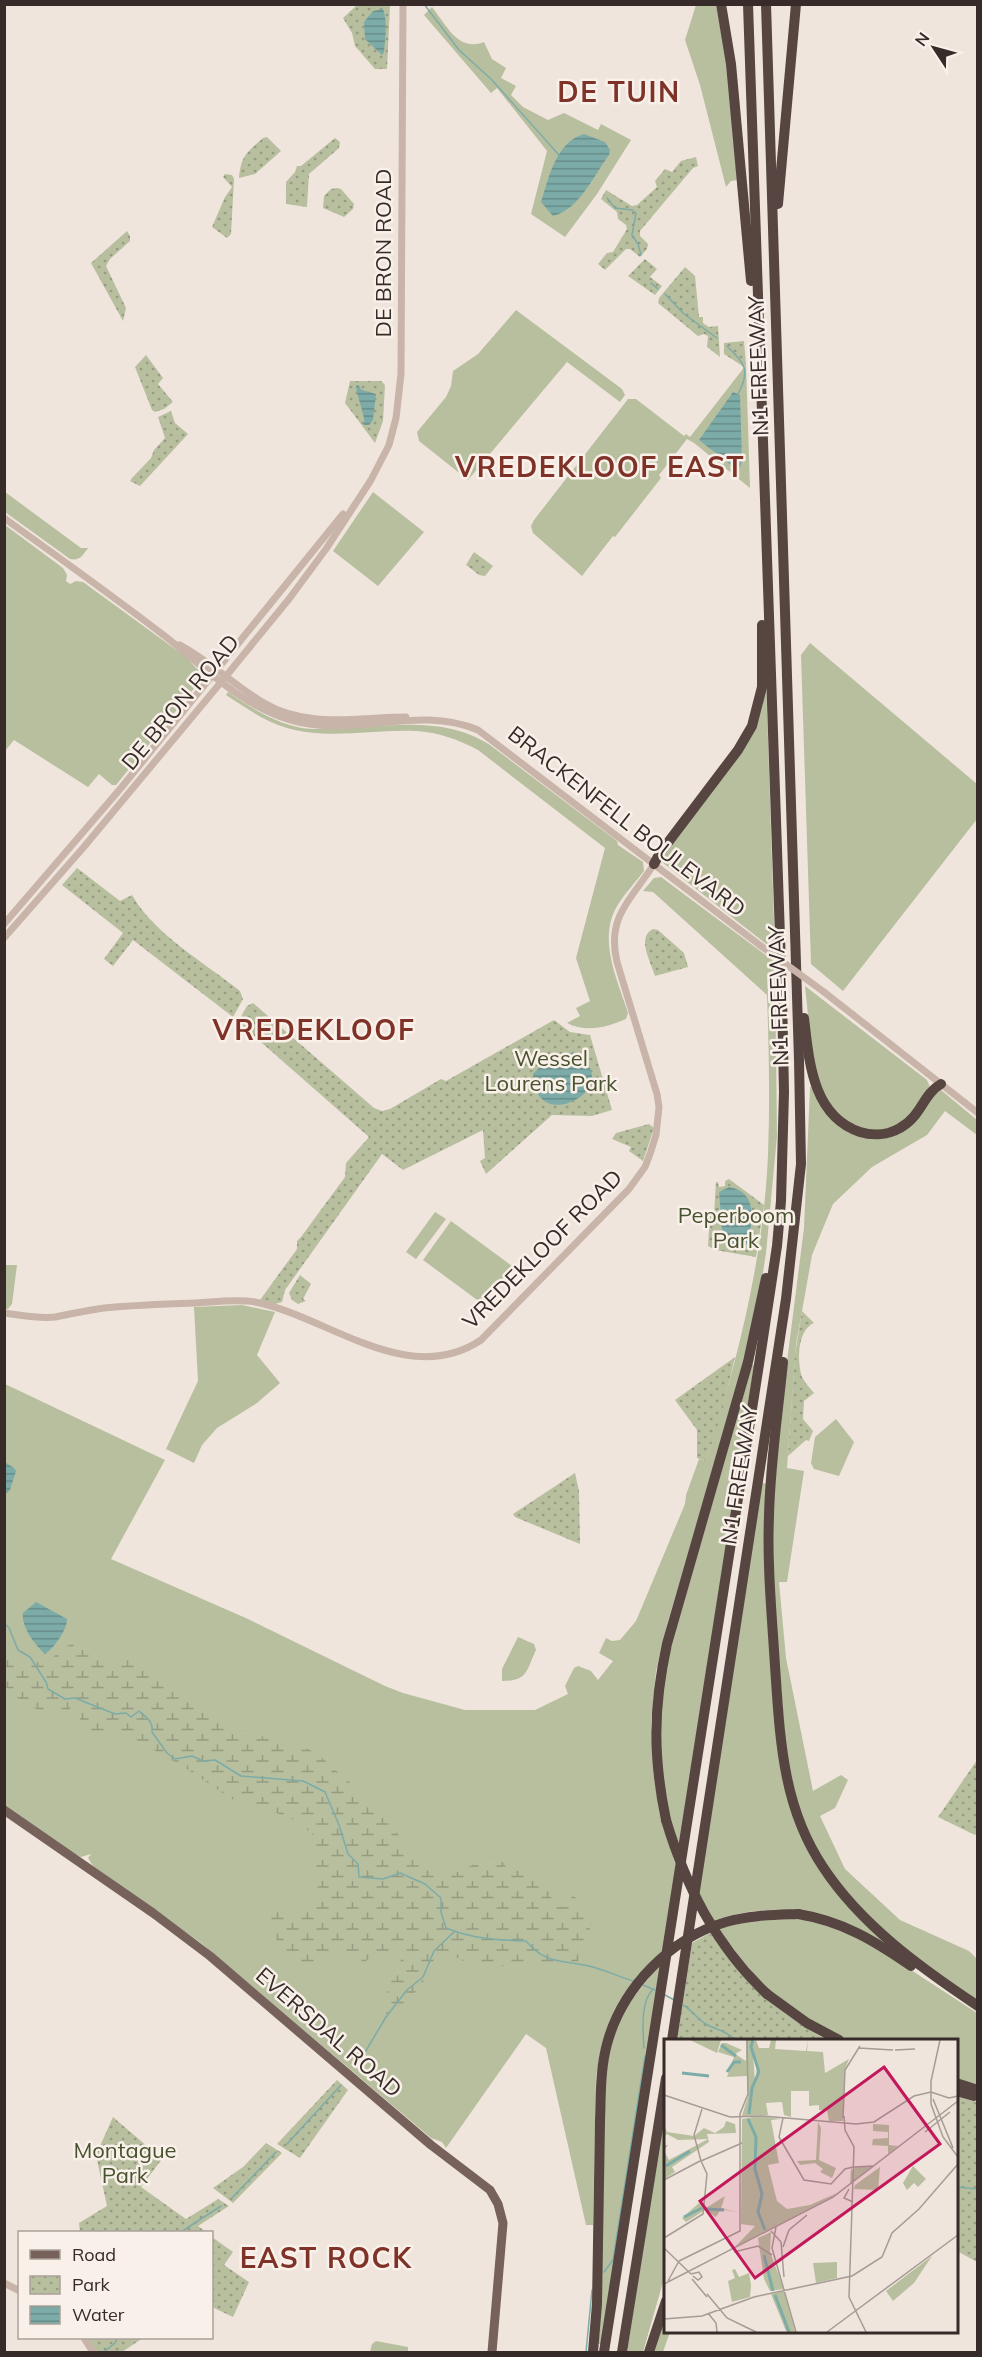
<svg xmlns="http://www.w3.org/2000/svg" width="982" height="2357" font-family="Mulish,sans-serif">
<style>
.grass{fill:#b7bf9e}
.wetland{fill:url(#wetland-marsh)}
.park{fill:url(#park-dots)}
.water{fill:url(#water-rules)}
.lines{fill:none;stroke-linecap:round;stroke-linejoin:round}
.stream{stroke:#7daca8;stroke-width:1.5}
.minor{stroke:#c8b4a9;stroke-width:7}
.major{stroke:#77615b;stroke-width:9}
.highway{stroke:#564540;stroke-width:10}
.minor-bridge{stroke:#c8b4a9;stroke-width:7}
.highway-bridge{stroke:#564540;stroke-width:10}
.labels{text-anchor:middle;stroke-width:5;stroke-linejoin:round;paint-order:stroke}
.street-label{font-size:22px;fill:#362b29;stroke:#f8f0e9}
.park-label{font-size:22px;fill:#49522e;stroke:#f8f0e9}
.district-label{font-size:28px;font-weight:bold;letter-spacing:1.5px;fill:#7f3227;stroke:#f8f0e9}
.inset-river{fill:none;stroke:#7daca8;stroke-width:3}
.inset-road{fill:none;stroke:#a69b95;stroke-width:1.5}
.view{fill:#c2185b;fill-opacity:0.15;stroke:#c2185b;stroke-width:3}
.inset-edge{fill:none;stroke:#362b29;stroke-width:3}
</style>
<defs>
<pattern id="wetland-marsh" width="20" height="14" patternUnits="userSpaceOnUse" patternTransform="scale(1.5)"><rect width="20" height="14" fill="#b7bf9e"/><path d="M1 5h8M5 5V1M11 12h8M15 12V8" fill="none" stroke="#969b81"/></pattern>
<pattern id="park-dots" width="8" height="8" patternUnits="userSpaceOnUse" patternTransform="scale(1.5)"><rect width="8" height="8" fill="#b7bf9e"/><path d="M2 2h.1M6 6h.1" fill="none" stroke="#969b81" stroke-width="1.8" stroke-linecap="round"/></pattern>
<pattern id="water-rules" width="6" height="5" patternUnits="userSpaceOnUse" patternTransform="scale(1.5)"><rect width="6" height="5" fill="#7daca8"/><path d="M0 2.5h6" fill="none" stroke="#678c89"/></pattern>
</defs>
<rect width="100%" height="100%" fill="#f0e5dd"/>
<!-- grass -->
<g class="grass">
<path d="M696 5H716L727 65 737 180 731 181 726 187 700 85 685 40Z"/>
<path d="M432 7C447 26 458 52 484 42L492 59 506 68 501 78 516 86 511 95 523 107 548 120 564 113 598 130 601 124 631 140 597 194 565 237 531 214 547 151 497 88 491 93 424 15Z"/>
<path d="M516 310 622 389 625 395 620 402 567 362 468 480 419 441 417 432 446 397 451 386 453 371 478 354Z"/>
<path d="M746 365 750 488 694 443 687 439 659 475 661 478 615 537 613 536 582 576 533 533 531 526 534 520 628 399H636L684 436 686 434 690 437Z"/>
<path d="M5 492 81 548H88C83 555 80 561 70 559L5 512Z"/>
<path d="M373 492 424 532 378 586 333 551Z"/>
<path d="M5 525 63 568 67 575 66 581 70 584 76 581 83 582 186 657 200 672V681L116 785H112L99 774 88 787 14 740 5 751Z"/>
<path d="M810 643 977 784V819L843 991 811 964 801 655Z"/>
<path d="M766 680 775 951 663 863 661 858 740 752Z"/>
<path d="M228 692C251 708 273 722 302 728 315 730 329 728 343 728 393 726 445 716 490 745L617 841 618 845 643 862 644 871C635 883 623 895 616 908 598 941 618 981 628 1013L626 1019C608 1027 586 1033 567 1023L580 1016 576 1008 590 1001 576 958 605 848 478 750C459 740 438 732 416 731 373 729 329 740 287 728 264 721 246 708 226 695Z"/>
<path d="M661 877 775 962 777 1136 766 1253 760 1292 742 1372 668 1621 656 1671 651 1724 654 1778 660 1814 676 1867 663 1951 630 1986 601 2048 596 2076 593 2225H586L546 2048 526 2034 446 2148 442 2142 431 2138 201 1943 93 1866 88 1858 91 1854 81 1857 62 1847 5 1807V1384L165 1460 111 1559 248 1619 385 1686 403 1693 465 1710H535L568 1694 565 1686 574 1668 578 1666 591 1671 598 1680 613 1661 599 1653 606 1638 612 1641 620 1640 636 1621 685 1504 686 1495 699 1459 706 1461C737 1362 764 1257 768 1154 770 1101 769 1048 767 995L653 892 643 891 654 878Z"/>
<path d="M805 986 927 1080 930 1087 907 1120 885 1131 856 1129 829 1107 814 1072Z"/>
<path d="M810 1087H814L839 1124 893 1134 931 1095 941 1090 977 1120V1135L945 1111 927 1135 872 1167 833 1204 812 1255 796 1345 787 1468 804 1471 787 1582H779L786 1658 813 1791 841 1775 848 1780 835 1808 820 1816 845 1869 900 1920 969 1951 977 1959V2001L933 1970 887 1934 842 1888 812 1843 788 1777 774 1596 773 1505 782 1401 804 1228Z"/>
<path d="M435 1212 446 1219 416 1259 406 1252Z"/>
<path d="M451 1221 512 1266 484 1305 423 1260Z"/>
<path d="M5 1265H17L12 1304 8 1309H5Z"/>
<path d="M242 1305 275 1312 257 1355 280 1383 257 1403 217 1428 202 1445 194 1463 166 1449 198 1381 194 1307Z"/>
<path d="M752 1365H754L679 1849 668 1812 659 1751 664 1673Z"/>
<path d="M836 1419 854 1442 839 1476 814 1469 811 1463 815 1437Z"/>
<path d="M762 1483 769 1484 776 1711 806 1842 888 1945C831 1909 777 1900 712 1921L698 1896Z"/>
<path d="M518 1637 534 1644 536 1650C526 1671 528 1681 502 1681V1669Z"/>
<path d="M769 1917 811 1920 868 1942 977 2013V2086L957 2079 956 2040H846L826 2031 769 1992 717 1929Z"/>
<path d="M661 1963 602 2344H598L605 2076 614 2032 628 2004Z"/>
<path d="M665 2105V2275L643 2352H627Z"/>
<path d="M665 2312 666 2332H670L663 2352H653Z"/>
<path d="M376 2341 408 2347V2352H370L372 2344Z"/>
</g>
<!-- wetland -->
<path class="wetland" d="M77 1641 86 1645 103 1659 132 1658 154 1671 199 1708 211 1720 283 1743 300 1744 321 1757 377 1807 408 1847 434 1869 457 1872 492 1856 504 1863 508 1871 528 1870 546 1885 553 1902 563 1907 573 1895 594 1917C592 1927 586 1935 583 1944 581 1953 580 1959 575 1967 563 1966 550 1961 537 1962 499 1964 482 1977 447 1951L438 1953C429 1978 410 2004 386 2017L387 1983 400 1967 401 1957 395 1951 377 1953 359 1966 345 1957 339 1950 323 1954 315 1967C284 1971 277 1943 270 1918L275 1912 313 1908 318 1889 315 1868 314 1836 297 1821 259 1806 242 1804 230 1798 187 1769 121 1731 100 1739 81 1726 79 1708 73 1706 64 1714C35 1712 26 1706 5 1687V1659L27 1660 45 1664 65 1647Z"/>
<!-- park -->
<g class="park">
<path d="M357 5H390L387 69H375L355 46 352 33 343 18Z"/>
<path d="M267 137 281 151 255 174 239 178C241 156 246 153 263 138Z"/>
<path d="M335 138 340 142 339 148 309 174 307 207 286 204V182L295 172 297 166H301Z"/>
<path d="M696 157 698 166 693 168 640 231V236L648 244 647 249 640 257 630 249H626L605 270 598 264 607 253 613 252 627 229 626 225 618 219 617 212 601 199 606 190 632 206 637 205 657 187 655 181 665 169 672 172 681 161Z"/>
<path d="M225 174 232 175 234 179 231 234 227 238 212 227 225 197 232 187 223 177Z"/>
<path d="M337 188 341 189 354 204 353 209 344 217 323 208 324 196 331 189Z"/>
<path d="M127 231 130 236V241L110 259 106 266 126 308 123 321 91 263Z"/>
<path d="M645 259 657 269 650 277 662 286 655 295 628 276Z"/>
<path d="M685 267 695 276 699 317H703V323L709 327 718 326 720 357 707 347 708 336 704 334 698 336 658 303 659 298Z"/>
<path d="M744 341 746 365 744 367 724 354V343Z"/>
<path d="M146 355 163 378 158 384 173 402 164 409 155 412 152 410 135 367Z"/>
<path d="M350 381H381L385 385 383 421 375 443 345 403Z"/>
<path d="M171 411 175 423 188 434 140 486 130 481 132 478 151 458 154 450 165 438 158 417Z"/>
<path d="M474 552 493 566 485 576 479 575 466 565Z"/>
<path d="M77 868 120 901 132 895C154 934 205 963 240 991L243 999 233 1017 133 940 113 966 104 959 123 933 62 885Z"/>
<path d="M653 929 658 930 684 953 688 967 655 976C651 962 636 937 653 929Z"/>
<path d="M253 1003 374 1108 382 1111 390 1109 441 1079 446 1081 554 1020 570 1032 590 1035 612 1110 592 1116 552 1115 486 1174 480 1161 485 1158 483 1130 403 1170 382 1154 285 1290 282 1302 275 1304 260 1300 297 1249V1241L301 1237 345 1177 346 1163 369 1137 238 1022 247 1006Z"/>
<path d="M649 1124 654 1128 643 1161 629 1151 631 1147 612 1139 616 1133Z"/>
<path d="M729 1179 764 1205 756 1257 715 1250 708 1246 710 1214H714L716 1182H718L719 1187 725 1186V1181Z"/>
<path d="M300 1275 311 1284 303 1299 306 1301 298 1304 292 1300 289 1293Z"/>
<path d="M802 1311 814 1323C797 1330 797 1361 802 1377 805 1383 810 1388 814 1393L804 1401 803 1419 813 1431 809 1441 806 1440 788 1456 795 1355Z"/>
<path d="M735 1357 722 1412 706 1461 697 1458V1430L675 1400Z"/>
<path d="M575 1473 579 1491 580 1544 515 1517 513 1514Z"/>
<path d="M977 1760 978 1832 975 1835 938 1817Z"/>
<path d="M710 1933C743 1981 776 2012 827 2040H677L692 1943Z"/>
<path d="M337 2080 348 2090 300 2158 277 2144Z"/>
<path d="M956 2096 977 2102V2262L957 2251Z"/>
<path d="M113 2117 162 2159 141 2187 186 2219 218 2199 229 2206 198 2226 206 2232H80L79 2223 107 2206 96 2155Z"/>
<path d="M266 2143 282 2153 233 2203 213 2188 243 2167Z"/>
<path d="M212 2237 233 2252 224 2265 249 2282 233 2317 212 2307Z"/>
<path d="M88 2338H143L122 2352H97Z"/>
</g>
<!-- water -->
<g class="water">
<path d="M383 9C388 21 385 39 384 52L382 55 365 39 364 22 373 11Z"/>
<path d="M584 134 605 142 610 150 609 155C594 175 579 210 553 216L541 202C549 177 556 142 584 134Z"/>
<path d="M358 385 362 390 376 394 373 420 369 425H364C366 416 357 398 356 386Z"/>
<path d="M733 392 740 395 742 461 740 468 732 466 699 440Z"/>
<path d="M577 1052C582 1058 592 1067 592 1076 594 1102 534 1126 533 1074 545 1060 559 1055 577 1052Z"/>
<path d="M729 1187C759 1192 752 1222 748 1243L744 1247 726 1245 723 1240 719 1192Z"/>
<path d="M5 1462 14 1468 16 1471 10 1490 5 1495Z"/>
<path d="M36 1602 67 1619C67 1630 54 1648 45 1654 35 1645 21 1627 23 1613Z"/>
</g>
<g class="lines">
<!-- stream -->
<g class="stream">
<path d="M424 4 459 50 491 79 559 155"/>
<path d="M607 198 615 208 632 210 636 213 632 235 638 244 641 255"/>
<path d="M651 283 658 289"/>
<path d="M665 294 684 314 717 338"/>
<path d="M727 346C745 364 751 370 738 394"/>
<path d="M4 1623 9 1628 18 1650 30 1657 46 1682 48 1689 65 1699 75 1698 115 1714 126 1713 131 1717 139 1711C146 1717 154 1722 152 1732L167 1753 175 1759 192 1756 203 1761 215 1760 241 1776 303 1781 325 1792 339 1825 348 1854 358 1864 359 1877 383 1879 400 1873 425 1884 441 1898V1912L446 1928C473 1939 497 1940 526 1941 545 1963 557 1960 584 1965 601 1968 617 1976 633 1981"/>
<path d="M643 1985 655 1990"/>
<path d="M665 1995 674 2000"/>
<path d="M683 2005C692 2010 697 2019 706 2024 716 2030 728 2031 735 2040"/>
<path d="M644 2048C643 2031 640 2002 653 1989"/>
<path d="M358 2064 386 2017 407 1990 423 1977 434 1951 454 1932"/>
<path d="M287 2144 341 2085"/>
<path d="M956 2187 978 2189"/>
<path d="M232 2198 276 2152"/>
<path d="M181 2232 221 2206"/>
<path d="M604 2272 613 2260 645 2056"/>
<path d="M104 2352 115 2343 117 2338"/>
<path d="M586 2352 592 2290"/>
</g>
<!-- minor -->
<g class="minor">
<path d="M4 518C58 557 113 596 166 637 204 667 242 706 290 720 352 739 417 704 478 730L761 946"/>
<path d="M180 645C210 661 235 686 264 703 308 729 358 717 406 717"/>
<path d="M4 924 121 788 343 514"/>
<path d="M4 938 83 848 222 681 289 599 326 549 371 480 389 445 396 418 401 374 403 4"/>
<path d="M824 992 978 1113"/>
<path d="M4 1313C21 1315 38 1319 55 1317 71 1314 88 1310 104 1308 135 1305 165 1304 196 1303 215 1302 236 1299 255 1302 327 1316 408 1389 481 1340L629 1189 645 1167 650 1154 656 1135 659 1107 657 1094 617 962C606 916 632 899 654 864"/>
<path d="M4 2283 20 2291"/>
<path d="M84 2338 93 2352"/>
</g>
<!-- major -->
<path class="major" d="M4 1810 153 1913 210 1956 431 2145 490 2190 498 2204 503 2223 492 2352"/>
<!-- highway -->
<g class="highway">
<path d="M721 4 731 64 751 281"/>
<path d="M778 204 796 4"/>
<path d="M654 864 660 853 738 750 752 726 762 687V625"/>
<path d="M804 1018C809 1060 812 1116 860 1132 873 1136 888 1135 900 1128 921 1117 923 1094 941 1084"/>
<path d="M783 1362C778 1413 770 1465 769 1516 767 1566 772 1616 775 1666 780 1737 782 1806 823 1867 861 1925 921 1968 978 2006"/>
<path d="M666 1820C653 1758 653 1707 667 1644L748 1362 766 1278"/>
<path d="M798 1914C842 1921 875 1941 911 1966"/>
<path d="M767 1994 807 2023 839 2040"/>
<path d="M672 2040 786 1299 801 1164 799 1060 766 4"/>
<path d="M956 2083 978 2090"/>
<path d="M956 2091 974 2096"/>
<path d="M593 2352 597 2304 600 2121"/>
<path d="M604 2352 760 1358 777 1246 781 1201 784 1092 782 995 748 4"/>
<path d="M622 2352 666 2078"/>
<path d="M649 2352 666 2301"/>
</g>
<!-- minor-bridge -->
<path class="minor-bridge" d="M761 946 824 992"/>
<!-- highway-bridge -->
<g class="highway-bridge">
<path d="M666 1820C686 1887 716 1946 767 1994"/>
<path d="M600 2121C601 2095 600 2070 607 2044 622 1988 670 1938 726 1922 750 1915 774 1915 798 1914"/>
</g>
</g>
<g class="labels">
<!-- street labels -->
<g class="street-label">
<text transform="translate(383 253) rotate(-90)" y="8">DE BRON ROAD</text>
<text transform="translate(758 366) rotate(-92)" y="8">N1 FREEWAY</text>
<text transform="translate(180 702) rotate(-50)" y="8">DE BRON ROAD</text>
<text transform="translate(627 821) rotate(38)" y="8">BRACKENFELL BOULEVARD</text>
<text transform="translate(778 996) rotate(-92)" y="8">N1 FREEWAY</text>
<text transform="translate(542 1249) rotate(-45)" y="8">VREDEKLOOF ROAD</text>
<text transform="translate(739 1475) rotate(-81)" y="8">N1 FREEWAY</text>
<text transform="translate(329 2032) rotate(41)" y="8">EVERSDAL ROAD</text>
</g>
<!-- park labels -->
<g class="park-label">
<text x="551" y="1066">Wessel<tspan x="551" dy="25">Lourens Park</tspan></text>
<text x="736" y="1223">Peperboom<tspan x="736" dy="25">Park</tspan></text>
<text x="125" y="2158">Montague<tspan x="125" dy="25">Park</tspan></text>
</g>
<!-- district labels -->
<g class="district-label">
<text x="619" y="102">DE TUIN</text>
<text x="600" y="477">VREDEKLOOF EAST</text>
<text x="314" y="1040">VREDEKLOOF</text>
<text x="326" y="2268">EAST ROCK</text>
</g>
</g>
<!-- overview -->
<g transform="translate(664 2039)">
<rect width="294" height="294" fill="#f0e5dd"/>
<path d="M82 1H88L91 43 97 32 91 13 92 1 95 9H105L107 1H112L111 10 142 12 144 1 143 12 159 13 161 34 185 20 181 30 179 82H165L163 71H155V66L145 67V52H127V78L120 76 118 63 102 64 104 76 78 77 84 57 83 37 63 38 70 18 54 13 58 4H62L78 11 71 15 82 22ZM96 77 117 80 107 81 115 124 104 126 113 162 123 170 146 166 173 154 186 145 187 129 189 133 191 128 210 127 169 157 71 208 91 187 77 185 78 80ZM209 85 225 86V106L234 107 224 115V107L208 106 209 100 224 99V93L209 92ZM216 128 214 151 190 150 191 146ZM268 217 250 244 229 262 222 252ZM173 223V239L152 244 149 224ZM71 230 75 238 85 234 87 246 86 258 68 263 64 242 71 239 68 231Z" fill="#b7bf9e"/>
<path d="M92 1 97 32 91 43 93 27 87 4ZM90 121 96 127 101 151 98 168 104 181 100 185 92 173H84L90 170 84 160 94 157Z" fill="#b7bf9e"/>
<path d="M26 1H57L53 14ZM62 82 71 85 72 94 43 95 45 103 8 128 11 133 0 140V106H4L0 112 5 121 44 100 14 101 3 95 0 98V86L3 93 30 97 40 89 51 94 60 88ZM154 83 157 89 155 121 172 129 168 139 156 133 159 130 151 124 136 126 133 122 152 121ZM249 127 262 140 254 148 250 144 243 151 239 144ZM61 157 57 169 76 174 57 170 52 178 41 171 22 183 18 179 35 164 42 169ZM107 193 106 213 120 250 106 252 100 240 94 199ZM120 252 131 293 122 292 107 255Z" fill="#b7bf9e"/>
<path class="inset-river" d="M57 6 72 17M63 33 70 23H77M18 34 45 37M85 75 88 49 95 33 87 8 89 1M84 80 92 98 91 130 98 155 94 173 101 191M2 127 26 112M42 170 60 171M20 178 38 169M100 216 109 252M111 256 125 293"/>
<path class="inset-road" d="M83 1 84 56M276 1 267 42V65L279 98 294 118M195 9 229 11M231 11 251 10M0 56 66 78 99 77 192 85 210 83 250 57 267 53 285 59 294 57M269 60 289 109M180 77 181 91 190 108 185 258 202 293M119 79 115 98 140 141 167 145 181 130 189 128M179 79 181 31 196 7M261 93 286 73M37 122 30 96 38 70M37 122 78 104M190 128 209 127M0 141 36 122M185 150 180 159 189 163M112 188 108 209 132 293M107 192 117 203 120 238M0 199 39 175 43 135 37 122M119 208 125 191 143 176M0 209 27 235M70 213 94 207 108 216M15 222 76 192V75L84 55M27 235 35 233 38 238 34 241 29 237M28 240 43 258M4 242 15 222M0 245 169 158 294 62M43 255 63 279 92 293M44 274 52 284 53 293M0 280 38 277 90 258 188 237 218 218 228 194 255 170 294 125M163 293 294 196"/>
<path class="view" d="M220 28 276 105 91 239 36 162Z"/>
<rect width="294" height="294" class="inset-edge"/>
</g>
<!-- border -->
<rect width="982" height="2357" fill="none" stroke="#362b29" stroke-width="12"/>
<!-- legend -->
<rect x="18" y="2231" width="195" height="108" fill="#f8f0e9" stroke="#aaa19c" stroke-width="1.5"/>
<rect x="30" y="2250" width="30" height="9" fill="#77615b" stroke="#aaa19c" stroke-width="1.5"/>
<text x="72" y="2261" font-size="18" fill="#362b29">Road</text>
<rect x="30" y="2276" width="30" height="18" fill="url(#park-dots)" stroke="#aaa19c" stroke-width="1.5"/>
<text x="72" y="2291" font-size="18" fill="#362b29">Park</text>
<rect x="30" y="2306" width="30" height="18" fill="url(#water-rules)" stroke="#aaa19c" stroke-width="1.5"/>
<text x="72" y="2321" font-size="18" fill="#362b29">Water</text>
<!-- north arrow -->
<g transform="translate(934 48) rotate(306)" stroke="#f8f0e9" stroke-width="4.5" paint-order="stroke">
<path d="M0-4.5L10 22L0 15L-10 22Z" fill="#362b29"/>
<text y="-9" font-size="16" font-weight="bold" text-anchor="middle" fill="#362b29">N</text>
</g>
</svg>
